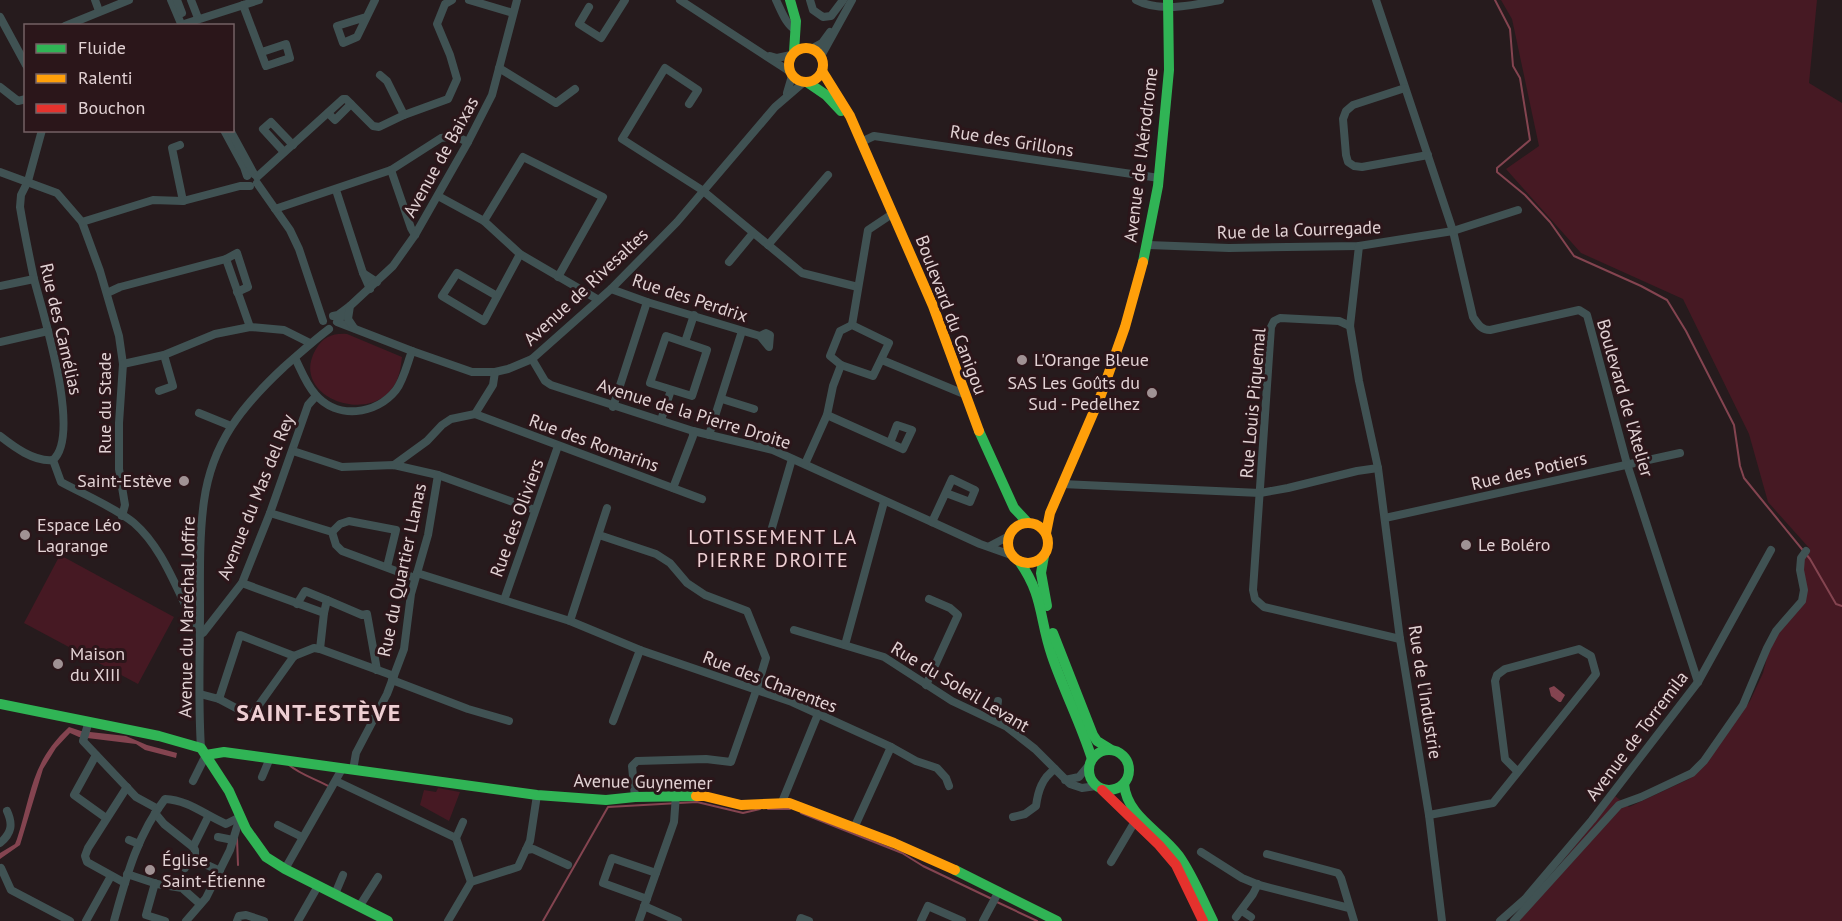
<svg xmlns="http://www.w3.org/2000/svg" width="1842" height="921" font-family="'PT Sans',sans-serif">
<style>
.green{fill:#461923}
.water{fill:#844450}
.lines{fill:none;stroke-linecap:round;stroke-linejoin:round}
.stream{stroke:#844450;stroke-width:2}
.street{stroke:#405253;stroke-width:8}
.fast{stroke:#30b455;stroke-width:10}
.slow{stroke:#ff9f0a;stroke-width:10}
.jam{stroke:#e5322d;stroke-width:10}
.poi-dot{fill:#a09294;stroke:#2b161a;stroke-width:2}
.labels{text-anchor:middle;stroke-width:6;stroke-linejoin:round;paint-order:stroke}
.street-label{font-size:18px;fill:#e2d2d4;stroke:#2b161a}
.poi-label{font-size:18px;fill:#e2d2d4;stroke:#2b161a;text-anchor:start}
.neighbourhood-label{font-size:20px;letter-spacing:1.5px;fill:#eecfd3;stroke:#2b161a}
.district-label{font-size:24px;font-weight:bold;letter-spacing:1.5px;fill:#eecfd3;stroke:#2b161a}
</style>
<rect width="100%" height="100%" fill="#261b1d"/>
<!-- green -->
<g class="green">
<path d="M1501 0H1817L1809 83 1842 103V921H1509L1529 903 1615 796 1629 807 1689 779 1700 770 1750 701 1763 673 1770 646 1778 634 1800 608 1804 559 1810 549 1768 502 1749 434 1683 299 1581 253 1506 169 1539 146 1512 19Z"/>
<path d="M347 334 402 357C401 365 400 373 397 380 376 429 287 398 316 349 323 337 333 333 347 334Z"/>
<path d="M60 555 174 617 138 684 24 623Z"/>
<path d="M438 788 460 792 449 821 420 805 424 790 436 792Z"/>
</g>
<!-- water -->
<g class="water">
<path d="M1554 686 1565 695 1561 702H1559L1551 696 1549 688Z"/>
<path d="M69 727 81 731 126 736 147 745 177 753 176 758 145 750 136 744 79 737 70 733 56 748 43 769 20 845 0 859V853L15 844 17 839C32 793 31 762 69 727Z"/>
</g>
<g class="lines">
<!-- stream -->
<g class="stream">
<path d="M1495 0 1510 29 1513 66 1520 78 1530 140 1497 168V172L1525 195 1550 222 1574 256 1641 286 1667 300 1686 331 1734 425 1740 466 1744 478 1810 559 1836 604 1842 606"/>
<path d="M289 765C301 775 316 779 330 787"/>
<path d="M768 809H790"/>
<path d="M801 813 902 853 923 866 992 899"/>
<path d="M237 838 238 865"/>
<path d="M997 902 1037 921"/>
<path d="M543 921 608 807 697 802 743 813 760 809"/>
</g>
<!-- street -->
<g class="street">
<path d="M95 0 99 11"/>
<path d="M171 0 182 26"/>
<path d="M177 0 182 13"/>
<path d="M191 0 198 18"/>
<path d="M469 0 513 13"/>
<path d="M680 0 789 71"/>
<path d="M776 0C781 10 786 25 796 30"/>
<path d="M810 0 813 10 823 17 831 16 843 0"/>
<path d="M1136 0C1160 13 1194 5 1220 0"/>
<path d="M1376 0 1453 231 1473 317C1478 324 1481 330 1490 330L1579 310 1587 315 1627 464 1698 682"/>
<path d="M243 5 266 66 290 58 286 44 262 52"/>
<path d="M589 7 579 24 601 38 625 0"/>
<path d="M0 17 26 65"/>
<path d="M366 17 337 26 343 43 357 37 375 0"/>
<path d="M181 25 259 0"/>
<path d="M65 26 129 0"/>
<path d="M811 49 822 43 830 32"/>
<path d="M770 56 777 58 791 55"/>
<path d="M821 56 852 0"/>
<path d="M499 68 556 103 575 89"/>
<path d="M380 75 387 81 404 115"/>
<path d="M0 87 18 101 26 99"/>
<path d="M1405 88 1353 105 1346 111 1343 119 1346 155 1348 162 1354 166 1362 167 1428 155"/>
<path d="M787 93 792 76"/>
<path d="M689 104 698 90 665 68 622 139 702 190 802 273 858 287"/>
<path d="M328 113 335 120 351 104"/>
<path d="M42 130 28 181 21 195 20 207C24 231 29 255 34 279 43 314 82 435 53 460L61 482C83 494 116 508 134 523 164 549 177 592 196 626L203 633 242 583 270 513 308 405 316 396"/>
<path d="M224 130 244 167 247 176"/>
<path d="M230 130 254 174"/>
<path d="M861 142 874 136 1159 178"/>
<path d="M180 145 172 148 183 201"/>
<path d="M284 152 263 129 271 122 293 145"/>
<path d="M391 170 411 228 415 235"/>
<path d="M0 172 57 193 82 222 100 271 119 336 123 364 119 423V469L125 505 122 516"/>
<path d="M257 177 343 99H346L373 126 379 127 404 115 448 99 457 79 450 55 437 24 445 4 452 0"/>
<path d="M257 183 290 230 299 249 323 321"/>
<path d="M336 190 363 273"/>
<path d="M438 196 484 221 520 254 597 299"/>
<path d="M275 209 391 170 441 138 455 136 468 142"/>
<path d="M484 221 523 157 603 197 558 277"/>
<path d="M82 222 153 200 183 201 240 186H250"/>
<path d="M768 245 828 175"/>
<path d="M1148 245 1229 248 1359 246 1453 231 1518 210"/>
<path d="M226 259 250 327"/>
<path d="M729 262 753 233"/>
<path d="M0 286 34 279"/>
<path d="M370 289 363 273 377 282"/>
<path d="M611 289 647 302 760 336"/>
<path d="M107 293 120 287 226 259 237 253 248 287 237 292"/>
<path d="M497 296 457 273 442 296 484 321 520 254"/>
<path d="M333 316 338 315 350 306 337 322 412 351 472 372H495L508 369 532 359 611 289 677 222 775 107 804 82"/>
<path d="M852 325 889 343 873 376 841 365 830 356 840 331Z"/>
<path d="M852 325 868 230 892 214"/>
<path d="M1350 326 1339 321 1280 318 1274 321 1271 327 1253 590 1255 599 1264 607 1400 639"/>
<path d="M354 328 348 319 350 306 393 266 415 235 468 142 492 95 517 0"/>
<path d="M766 333 770 335 769 347 760 336Z"/>
<path d="M666 336 707 350 692 396 650 383Z"/>
<path d="M0 342 48 331"/>
<path d="M685 342 694 315"/>
<path d="M295 358C301 370 306 384 315 394 337 420 376 415 396 390 404 379 407 364 412 351"/>
<path d="M532 359 545 381 551 385 693 431 773 450 932 522 980 544 1011 555"/>
<path d="M882 360 964 394"/>
<path d="M123 364 164 355 215 334 250 327 284 330 310 343"/>
<path d="M159 391 173 386 164 355"/>
<path d="M722 399 754 409"/>
<path d="M613 407 647 302"/>
<path d="M199 413 231 426"/>
<path d="M475 414 702 499"/>
<path d="M827 415 903 449 912 430 897 425 890 443"/>
<path d="M661 420 671 390"/>
<path d="M709 435 742 331"/>
<path d="M0 436C14 447 34 462 53 460"/>
<path d="M293 451 342 467 394 465 438 475 535 510"/>
<path d="M805 464 827 415 833 386 841 365"/>
<path d="M394 465 427 441 442 425 451 419 475 414 493 385 495 372"/>
<path d="M1378 468 1400 639 1429 815 1442 921"/>
<path d="M1062 484 1260 493 1288 488 1357 471 1378 468 1359 381 1350 326 1359 246"/>
<path d="M673 488 693 436V431"/>
<path d="M270 513 332 532 336 545 342 551 415 578"/>
<path d="M1385 518 1680 453"/>
<path d="M932 522 952 479 975 490 970 502 946 493"/>
<path d="M332 532 340 524 349 521 396 530 387 567"/>
<path d="M599 535 656 554 670 563 687 583 705 595 747 611 766 658 756 691 731 762 706 759 637 761 632 766 635 797"/>
<path d="M769 538 792 459"/>
<path d="M990 546 1009 536"/>
<path d="M417 573 570 621 640 650 792 702 891 747 916 761 937 768 946 778 949 786"/>
<path d="M242 583 324 613 327 600 362 615 367 614 377 670"/>
<path d="M504 600 558 446"/>
<path d="M297 604 305 591 327 600"/>
<path d="M570 621 607 508"/>
<path d="M794 630 884 657 952 701 1007 727 1035 749 1070 784 1082 788 1096 786"/>
<path d="M845 645 884 502"/>
<path d="M320 649 324 613"/>
<path d="M294 656 314 648 320 649 394 676"/>
<path d="M392 680 468 709 509 721"/>
<path d="M926 685 958 615 950 608 929 599"/>
<path d="M200 694 219 699 240 635 294 656"/>
<path d="M219 699 251 716 294 656"/>
<path d="M989 718 997 708 998 701"/>
<path d="M89 721 83 741 136 797 158 809"/>
<path d="M613 721 640 650"/>
<path d="M201 748C198 702 200 656 200 611 200 575 199 537 204 501 212 443 242 406 284 367 299 354 313 341 329 329"/>
<path d="M96 755 74 795 106 818"/>
<path d="M353 770 356 753 387 694 404 649 411 594 428 535 438 475"/>
<path d="M262 777 270 758"/>
<path d="M1065 780 1079 777 1089 765"/>
<path d="M193 781 206 755"/>
<path d="M336 781 456 838 471 882"/>
<path d="M782 802 818 714"/>
<path d="M155 813 164 824 193 847 195 850V856"/>
<path d="M1429 815 1493 803 1589 683 1596 674 1591 656 1579 649 1505 669 1497 675 1495 681 1505 759 1518 772"/>
<path d="M1013 817 1025 814 1036 806C1038 791 1042 778 1055 769"/>
<path d="M278 825 302 837"/>
<path d="M854 828 891 747"/>
<path d="M218 837 233 840"/>
<path d="M456 838 463 822"/>
<path d="M129 840 139 844"/>
<path d="M0 843C12 833 13 824 7 811"/>
<path d="M193 847 208 817"/>
<path d="M526 850 533 849 568 865"/>
<path d="M1201 852 1242 878 1259 885 1349 908"/>
<path d="M1267 854 1338 873 1341 878 1354 921"/>
<path d="M1111 862 1134 823"/>
<path d="M207 865 220 871"/>
<path d="M1 868 11 890 70 921"/>
<path d="M185 868 189 859 195 856"/>
<path d="M285 869 342 769"/>
<path d="M127 874 157 884 182 888 200 904"/>
<path d="M125 883 87 862 85 856 88 848 127 787"/>
<path d="M155 883 146 915 165 921"/>
<path d="M335 894 343 875"/>
<path d="M647 899 603 883 612 858 656 873"/>
<path d="M644 906 678 921"/>
<path d="M359 907 378 877"/>
<path d="M1242 911 1251 917"/>
<path d="M1236 917 1253 894 1258 884"/>
<path d="M86 921 111 876"/>
<path d="M114 921C126 878 137 835 165 799 188 800 205 815 226 824L240 817"/>
<path d="M186 921 206 898 230 850 240 817"/>
<path d="M237 921 239 916 246 915 264 921"/>
<path d="M298 921 318 886"/>
<path d="M448 921 471 882 518 867 530 841 537 795"/>
<path d="M639 921 674 822 676 795"/>
<path d="M800 921 801 918 809 921"/>
<path d="M921 921 928 906 962 921"/>
<path d="M983 921 999 891"/>
<path d="M1500 921 1525 899 1592 820 1698 682 1771 550"/>
<path d="M1514 921 1619 805 1641 797 1692 773 1704 761 1743 705 1767 648 1776 631 1802 601 1804 590 1800 570 1801 558 1806 551"/>
</g>
<!-- fast -->
<g class="fast">
<path d="M790 0 796 21 794 52"/>
<path d="M807 82 826 95 841 111"/>
<path d="M1143 262 1158 186 1169 70 1168 0"/>
<path d="M979 431 1014 508 1028 523"/>
<path d="M1044 556 1041 573 1047 606"/>
<path d="M1019 561C1044 596 1039 619 1052 656 1064 691 1081 724 1092 759"/>
<path d="M1053 633 1093 735 1097 741 1110 749"/>
<path d="M0 704 159 736 201 748 229 791 246 829 266 857 285 869 388 921"/>
<circle cx="1109" cy="770" r="20"/>
<path d="M206 755 224 752 537 795 606 800 635 797 696 796"/>
<path d="M1124 784C1127 817 1161 831 1179 856 1193 876 1202 899 1213 921"/>
<path d="M955 870 1057 921"/>
</g>
<!-- slow -->
<g class="slow">
<circle cx="806" cy="65" r="17"/>
<path d="M822 71 850 116 933 306 979 431"/>
<circle cx="1028" cy="543" r="20"/>
<path d="M1046 533 1050 513 1101 395 1125 327 1143 262"/>
<path d="M696 796H704L741 805 789 803 894 843 955 870"/>
</g>
<!-- jam -->
<path class="jam" d="M1102 790 1159 845 1176 865 1203 921"/>
</g>
<!-- markers -->
<g class="poi-dot">
<circle cx="1022" cy="360" r="6"/>
<circle cx="1152" cy="393" r="6"/>
<circle cx="184" cy="481" r="6"/>
<circle cx="25" cy="535" r="6"/>
<circle cx="1466" cy="545" r="6"/>
<circle cx="58" cy="664" r="6"/>
<circle cx="150" cy="870" r="6"/>
</g>
<g class="labels">
<!-- street labels -->
<g class="street-label">
<text transform="translate(1012 141) rotate(9)" y="6">Rue des Grillons</text>
<text transform="translate(1141 155) rotate(-83)" y="6">Avenue de l'Aérodrome</text>
<text transform="translate(441 157) rotate(-61)" y="6">Avenue de Baixas</text>
<text transform="translate(1299 230) rotate(-2)" y="6">Rue de la Courregade</text>
<text transform="translate(586 287) rotate(-43)" y="6">Avenue de Rivesaltes</text>
<text transform="translate(690 298) rotate(18)" y="6">Rue des Perdrix</text>
<text transform="translate(951 315) rotate(69)" y="6">Boulevard du Canigou</text>
<text transform="translate(61 329) rotate(77)" y="6">Rue des Camélias</text>
<text transform="translate(1625 398) rotate(74)" y="6">Boulevard de l'Atelier</text>
<text transform="translate(105 403) rotate(-90)" y="6">Rue du Stade</text>
<text transform="translate(1253 403) rotate(-85)" y="6">Rue Louis Piquemal</text>
<text transform="translate(694 414) rotate(17)" y="6">Avenue de la Pierre Droite</text>
<text transform="translate(594 443) rotate(20)" y="6">Rue des Romarins</text>
<text transform="translate(1529 471) rotate(-13)" y="6">Rue des Potiers</text>
<text transform="translate(256 497) rotate(-68)" y="6">Avenue du Mas del Rey</text>
<text transform="translate(517 518) rotate(-70)" y="6">Rue des Oliviers</text>
<text transform="translate(402 570) rotate(-78)" y="6">Rue du Quartier Llanas</text>
<text transform="translate(187 617) rotate(-89)" y="6">Avenue du Maréchal Joffre</text>
<text transform="translate(770 682) rotate(21)" y="6">Rue des Charentes</text>
<text transform="translate(960 687) rotate(31)" y="6">Rue du Soleil Levant</text>
<text transform="translate(1425 692) rotate(81)" y="6">Rue de l'Industrie</text>
<text transform="translate(1637 736) rotate(-53)" y="6">Avenue de Torremila</text>
<text transform="translate(643 782) rotate(1)" y="6">Avenue Guynemer</text>
</g>
<!-- poi labels -->
<g class="poi-label">
<text x="1034" y="366">L'Orange Bleue</text>
<text x="1140" y="389" text-anchor="end">SAS Les Goûts du<tspan x="1140" dy="21">Sud - Pedelhez</tspan></text>
<text x="172" y="487" text-anchor="end">Saint-Estève</text>
<text x="37" y="531">Espace Léo<tspan x="37" dy="21">Lagrange</tspan></text>
<text x="1478" y="551">Le Boléro</text>
<text x="70" y="660">Maison<tspan x="70" dy="21">du XIII</tspan></text>
<text x="162" y="866">Église<tspan x="162" dy="21">Saint-Étienne</tspan></text>
</g>
<!-- neighbourhood labels -->
<g class="neighbourhood-label">
<text x="773" y="544">LOTISSEMENT LA<tspan x="773" dy="23">PIERRE DROITE</tspan></text>
</g>
<!-- district labels -->
<g class="district-label">
<text x="319" y="721">SAINT-ESTÈVE</text>
</g>
</g>
<!-- legend -->
<rect x="24" y="24" width="210" height="108" fill="#2b161a" stroke="#746164" stroke-width="1.5"/>
<rect x="36" y="44" width="30" height="9" fill="#30b455" stroke="#746164" stroke-width="1.5"/>
<text x="78" y="54" font-size="18" fill="#e2d2d4">Fluide</text>
<rect x="36" y="74" width="30" height="9" fill="#ff9f0a" stroke="#746164" stroke-width="1.5"/>
<text x="78" y="84" font-size="18" fill="#e2d2d4">Ralenti</text>
<rect x="36" y="104" width="30" height="9" fill="#e5322d" stroke="#746164" stroke-width="1.5"/>
<text x="78" y="114" font-size="18" fill="#e2d2d4">Bouchon</text>
</svg>
